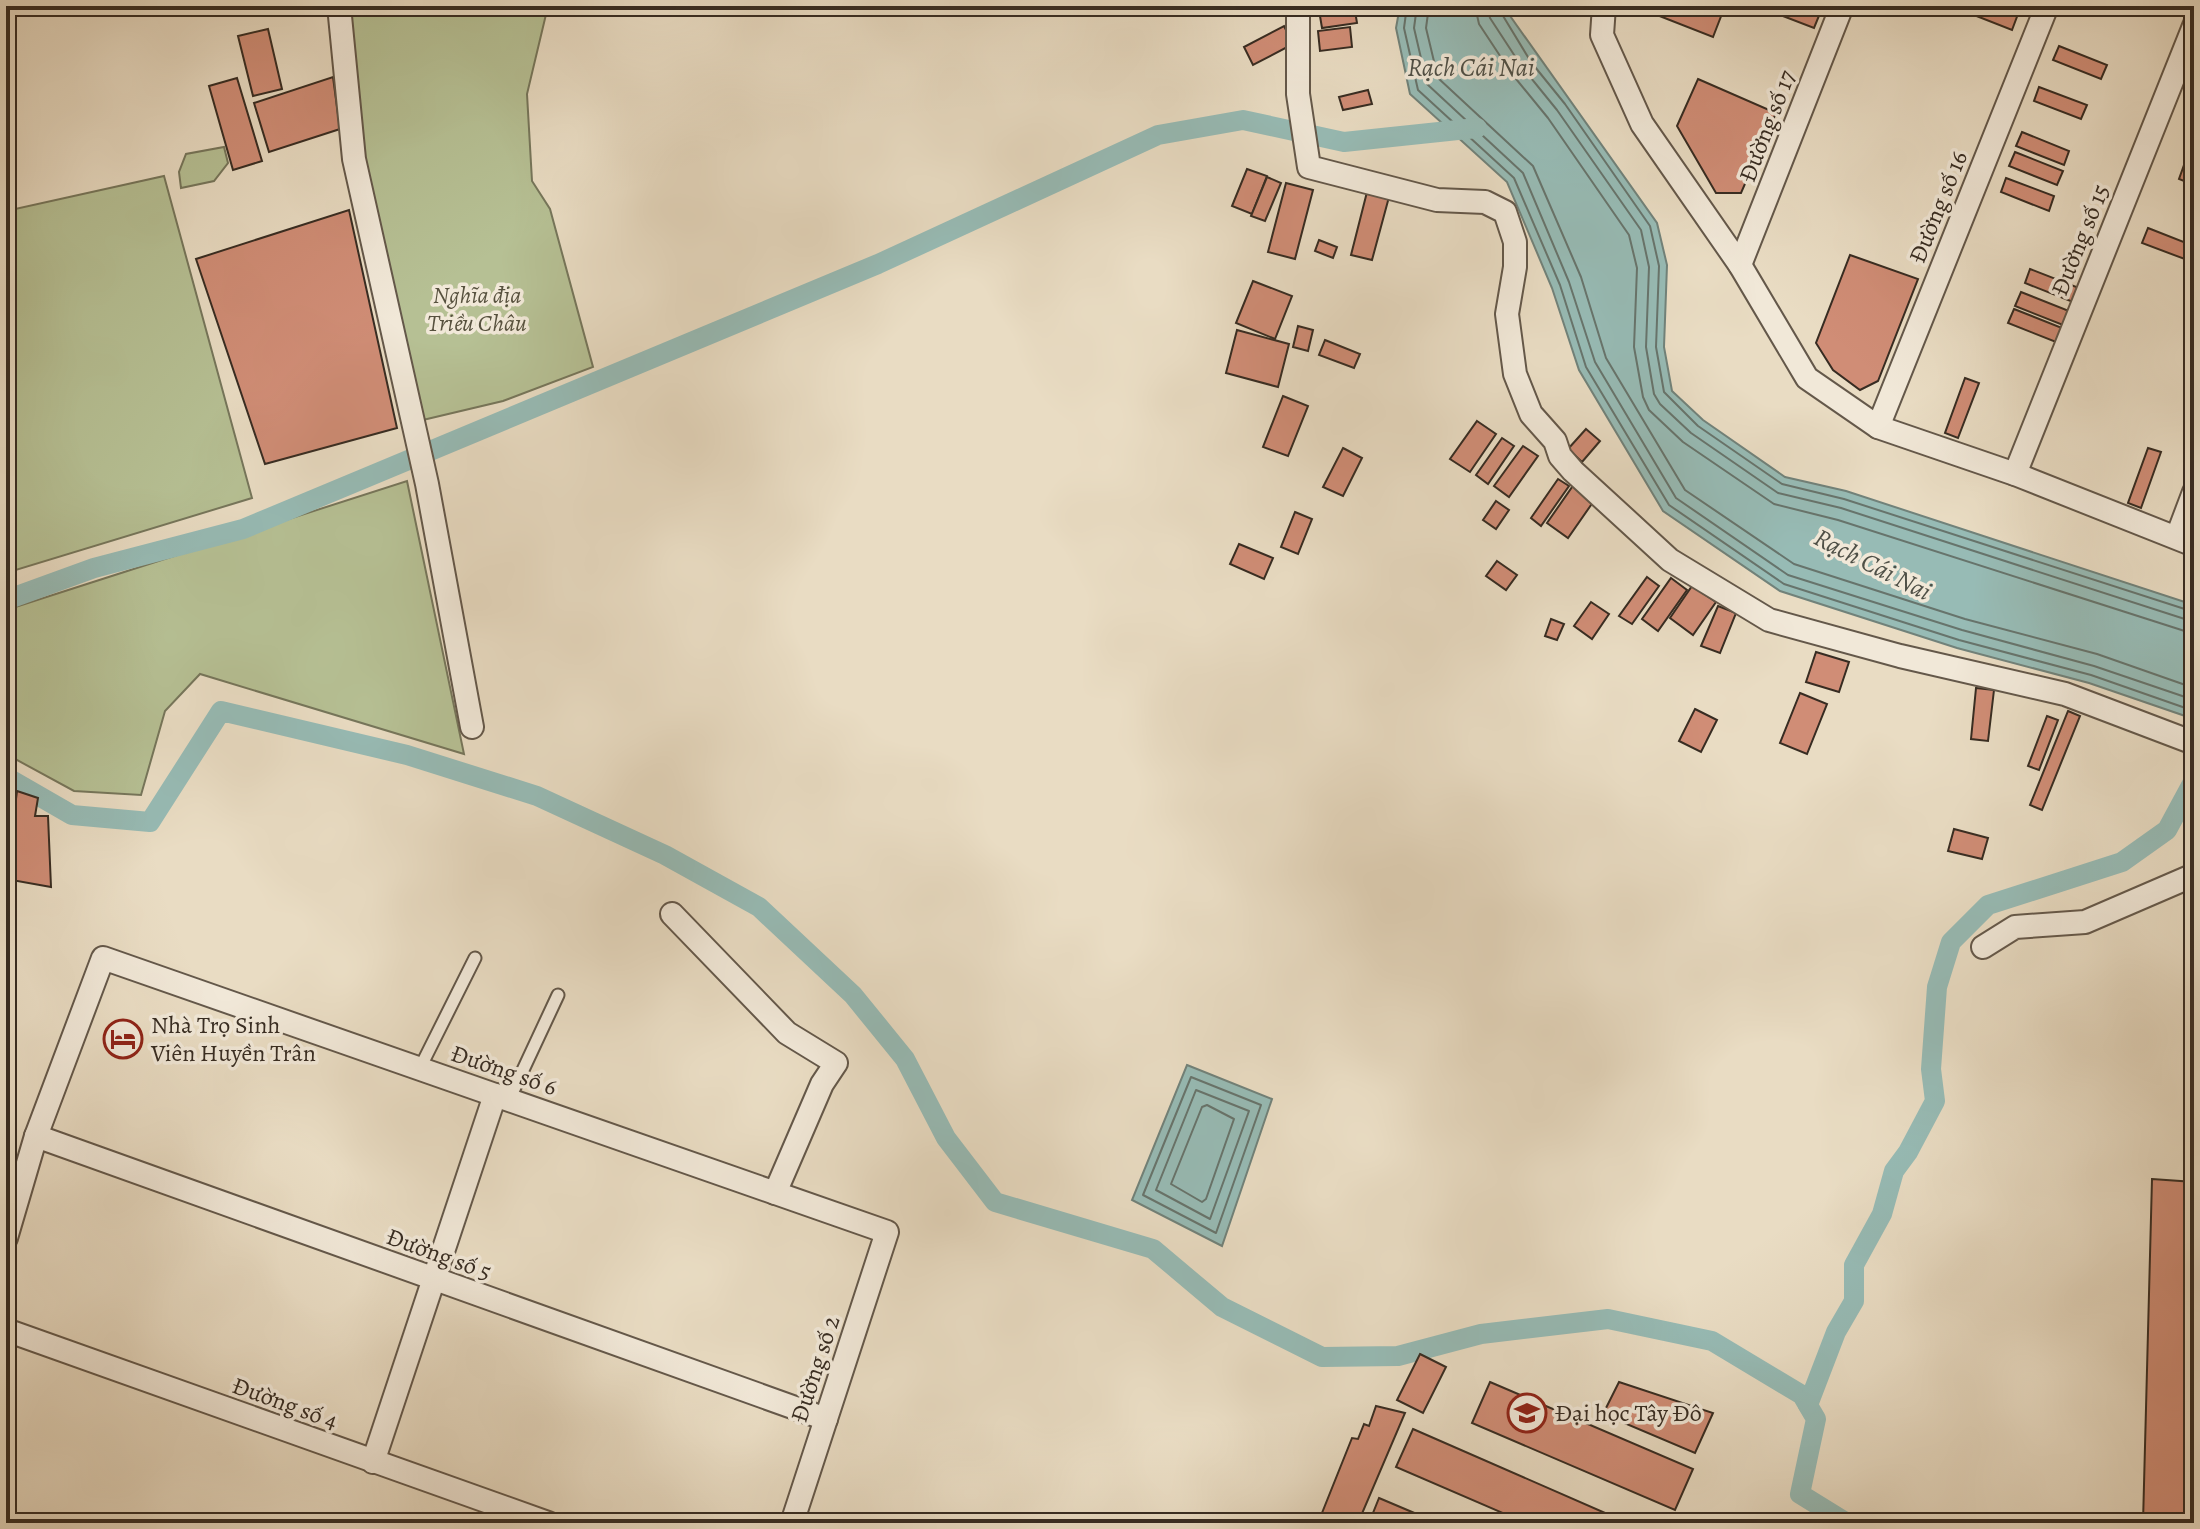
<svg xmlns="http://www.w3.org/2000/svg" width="2200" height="1529" font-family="Alegreya,serif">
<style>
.green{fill:#b6c094;stroke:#76765b;stroke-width:2}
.water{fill:#97bbb5;stroke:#71827a;stroke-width:2}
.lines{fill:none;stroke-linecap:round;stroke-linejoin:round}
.shore{stroke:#67746c;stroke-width:2}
.canal{stroke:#97bbb5;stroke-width:20}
.building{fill:#d08d76;stroke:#372c22;stroke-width:2}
.lane-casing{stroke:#64584a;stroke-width:15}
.street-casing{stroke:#64584a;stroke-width:26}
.lane{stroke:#f1e8d8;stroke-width:11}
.street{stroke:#f1e8d8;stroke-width:22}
.labels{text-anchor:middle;stroke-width:7;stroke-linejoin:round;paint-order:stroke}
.street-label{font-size:24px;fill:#372c22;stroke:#f1e8d8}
.park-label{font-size:24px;font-style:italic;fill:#57513e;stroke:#f1e8d8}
.poi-label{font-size:24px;fill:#372c22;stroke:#f1e8d8;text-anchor:start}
.water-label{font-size:26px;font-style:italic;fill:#4f5047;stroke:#f1e8d8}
</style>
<rect width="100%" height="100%" fill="#e9dcc3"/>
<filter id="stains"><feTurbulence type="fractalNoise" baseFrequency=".0025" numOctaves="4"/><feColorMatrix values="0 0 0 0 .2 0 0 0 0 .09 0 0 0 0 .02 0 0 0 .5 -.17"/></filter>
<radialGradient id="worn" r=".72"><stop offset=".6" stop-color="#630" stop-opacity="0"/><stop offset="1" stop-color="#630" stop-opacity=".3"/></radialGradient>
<!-- green -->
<g class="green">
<path d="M333 6H548L527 94 532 181 550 209 593 367 503 401 406 424Z"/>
<path d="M224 147 228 163 214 181 181 188 179 172 186 154Z"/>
<path d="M164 176 252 498 6 573V211Z"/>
<path d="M407 481 464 754 200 674 165 711 141 795 74 791 6 754V610Z"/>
</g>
<!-- water -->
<g class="water">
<path d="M1400 6H1503L1657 223 1667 265 1664 347 1672 391 1703 420 1785 477 1846 491 2194 605V719L2089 683 1957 648 1780 591 1663 511 1579 370 1552 288 1507 182 1410 94 1396 28Z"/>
<path d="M1187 1065 1272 1099 1222 1246 1132 1200Z"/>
</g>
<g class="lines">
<!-- shore -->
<g class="shore">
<path d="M1407 6 1404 28 1418 90 1514 178 1560 285 1586 367 1669 505 1784 584 1959 640 2091 675 2194 711"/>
<path d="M1417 6 1414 28 1427 84 1523 173 1569 282 1595 362 1676 498 1788 575 1962 630 2094 666 2194 700"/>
<path d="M1429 6 1426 28 1438 78 1533 166 1581 277 1606 358 1685 490 1794 564 1965 619 2097 654 2194 688"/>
<path d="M1475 6 1479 24 1512 74 1548 118 1629 235 1637 268 1634 347 1643 397 1649 410 1683 442 1774 504 1838 520 2194 634"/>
<path d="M1487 6 1490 18 1522 67 1557 110 1641 230 1649 267 1646 347 1654 394 1660 404 1691 433 1778 493 1841 508 2194 622"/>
<path d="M1497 6 1531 62 1565 104 1650 226 1659 266 1656 347 1664 392 1698 426 1782 484 1844 499 2194 612"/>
<path d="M1191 1077 1261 1105 1216 1233 1143 1195Z"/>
<path d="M1196 1090 1249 1111 1210 1219 1156 1190Z"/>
<path d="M1207 1105 1234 1119 1206 1199 1202 1202 1171 1184 1202 1107Z"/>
</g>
<!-- canal -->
<g class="canal">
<path d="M6 600 94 568 243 529 878 264 1158 135 1243 120 1344 142 1477 128"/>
<path d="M6 777 72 815 150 822 221 711 407 755 537 796 665 855 759 907 853 995 905 1059 946 1138 995 1202 1153 1249 1222 1307 1322 1357 1398 1356 1481 1334 1608 1319 1712 1341 1802 1395 1816 1419 1800 1494 1847 1523"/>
<path d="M1808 1405 1836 1332 1854 1301V1265L1882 1214 1894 1171 1908 1152 1935 1101 1931 1069 1937 987 1951 942 1988 905 2122 862 2167 830 2194 780"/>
</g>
</g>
<!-- building -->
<g class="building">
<path d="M163 6H203V7L165 14Z"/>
<path d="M1634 6H1725L1713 37Z"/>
<path d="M1757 6H1823L1814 28Z"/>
<path d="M1951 6H2021L2012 30Z"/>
<path d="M1355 11 1357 23 1322 28 1320 16Z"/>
<path d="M1284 26 1293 44 1253 65 1244 47Z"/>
<path d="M1350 27 1352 47 1320 51 1318 31Z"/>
<path d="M268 29 282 89 253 96 238 36Z"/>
<path d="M2059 46 2107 65 2101 79 2053 60Z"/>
<path d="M333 77 340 129 269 152 254 103Z"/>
<path d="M237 78 262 161 233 170 209 86Z"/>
<path d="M1698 79 1776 113 1741 193H1716L1677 126Z"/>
<path d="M2039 87 2087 105 2081 119 2034 101Z"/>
<path d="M1368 90 1372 104 1343 110 1339 97Z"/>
<path d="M2022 132 2069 151 2064 165 2016 146Z"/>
<path d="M2015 152 2063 171 2057 185 2009 166Z"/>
<path d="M2184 165 2194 169V185L2179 179Z"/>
<path d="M1247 169 1267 176 1252 214 1232 206Z"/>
<path d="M1267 177 1281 183 1265 221 1251 216Z"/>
<path d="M2006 178 2054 196 2049 211 2001 192Z"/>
<path d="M1286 183 1313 190 1295 259 1268 252Z"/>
<path d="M1367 192 1389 197 1372 260 1351 255Z"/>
<path d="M349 210 397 428 265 464 196 259Z"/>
<path d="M2148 228 2194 246 2190 261 2142 243Z"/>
<path d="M1319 240 1337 247 1333 258 1315 251Z"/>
<path d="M1850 255 1918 279 1878 381 1860 390 1833 370 1816 343Z"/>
<path d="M2030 269 2079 288 2073 302 2025 283Z"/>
<path d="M1253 281 1292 296 1275 339 1236 323Z"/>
<path d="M2021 292 2069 311 2063 325 2015 306Z"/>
<path d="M2014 309 2062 328 2056 342 2008 323Z"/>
<path d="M1298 326 1313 330 1308 351 1293 347Z"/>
<path d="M1237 330 1289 344 1278 387 1226 373Z"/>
<path d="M1325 340 1360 354 1354 368 1319 355Z"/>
<path d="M1965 378 1979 383 1958 438 1945 433Z"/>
<path d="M1283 396 1308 406 1288 456 1263 447Z"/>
<path d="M1477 421 1496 434 1470 472 1450 459Z"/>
<path d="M1586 429 1600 441 1582 462 1568 449Z"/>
<path d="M1502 438 1514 446 1488 484 1476 475Z"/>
<path d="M1523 446 1538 456 1509 497 1494 486Z"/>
<path d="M1343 448 1362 458 1343 496 1323 487Z"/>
<path d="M2148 448 2161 452 2141 508 2128 503Z"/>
<path d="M1558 479 1569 486 1541 526 1531 518Z"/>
<path d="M1577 480 1598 495 1568 538 1547 523Z"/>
<path d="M1496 501 1509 510 1496 529 1483 520Z"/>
<path d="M1295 512 1312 519 1298 554 1281 547Z"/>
<path d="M1239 544 1273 558 1264 579 1230 564Z"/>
<path d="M1497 561 1517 575 1506 590 1486 576Z"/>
<path d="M1647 577 1659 586 1632 624 1619 616Z"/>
<path d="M1671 578 1687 590 1658 631 1642 619Z"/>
<path d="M1692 586 1716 602 1693 635 1670 618Z"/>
<path d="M1591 602 1609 614 1592 639 1574 626Z"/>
<path d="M1718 606 1736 613 1720 653 1701 646Z"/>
<path d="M1551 619 1564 624 1557 640 1545 636Z"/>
<path d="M1816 652 1849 662 1839 692 1806 682Z"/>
<path d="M1976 688 1994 690 1988 741 1971 739Z"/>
<path d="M1800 693 1827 704 1807 754 1780 743Z"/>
<path d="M1695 709 1717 720 1701 752 1679 741Z"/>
<path d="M2068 711 2080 716 2042 810 2030 805Z"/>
<path d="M2047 716 2058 720 2039 770 2028 766Z"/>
<path d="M17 791 38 798 35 816H48L51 887 6 879Z"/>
<path d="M1954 829 1988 838 1982 859 1948 851Z"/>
<path d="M2152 1179 2194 1182V1523H2143Z"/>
<path d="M1420 1354 1446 1367 1423 1413 1397 1400Z"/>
<path d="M1490 1382 1693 1469 1675 1510 1472 1423Z"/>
<path d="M1619 1382 1713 1413 1695 1453 1603 1414Z"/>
<path d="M1376 1406 1405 1413 1358 1523H1318L1352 1438 1358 1439 1364 1424 1369 1426Z"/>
<path d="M1413 1429 1628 1523H1526L1396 1467Z"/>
<path d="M1379 1498 1438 1523H1369Z"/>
</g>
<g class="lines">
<!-- lane casing -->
<g class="lane-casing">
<g id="lane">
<path d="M420 1068 475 958"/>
<path d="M509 1100 558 995"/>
</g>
</g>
<!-- street casing -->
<g class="street-casing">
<g id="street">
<path d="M339 6 354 159 427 484 472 727"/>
<path d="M1298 6V94L1309 167 1437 200 1485 202 1505 212 1515 242V267L1507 314 1515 374 1531 414 1555 441 1560 456 1573 471 1670 560 1769 620 1900 656 2065 694 2194 743"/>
<path d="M1604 6 1602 35 1642 124 1740 265 1807 378 1878 427 2015 474 2194 545"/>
<path d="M1740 265 1842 6"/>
<path d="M1878 427 2047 6"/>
<path d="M2015 474 2194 26"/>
<path d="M2177 537 2194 492"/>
<path d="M672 914 787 1033 836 1063 822 1084 775 1193"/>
<path d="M1983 947 2015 927 2085 922 2194 875"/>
<path d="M36 1136 826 1419"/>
<path d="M6 1238 36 1136 103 958 887 1232 792 1523"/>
<path d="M6 1330 548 1523"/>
<path d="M373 1462 495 1095"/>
</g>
</g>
<!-- lane -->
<use href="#lane" class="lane"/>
<!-- street -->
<use href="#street" class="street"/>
</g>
<!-- icons -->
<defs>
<g id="hotel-ring" transform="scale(2)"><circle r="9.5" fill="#f1e8d8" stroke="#8f2418" stroke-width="1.5"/><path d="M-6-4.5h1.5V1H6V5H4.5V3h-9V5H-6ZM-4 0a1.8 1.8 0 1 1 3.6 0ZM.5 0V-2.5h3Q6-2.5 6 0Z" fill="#8f2418"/></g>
<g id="university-ring" transform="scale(2)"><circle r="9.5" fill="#f1e8d8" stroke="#8f2418" stroke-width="1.5"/><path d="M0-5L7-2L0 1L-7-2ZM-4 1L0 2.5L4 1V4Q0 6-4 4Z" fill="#8f2418"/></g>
</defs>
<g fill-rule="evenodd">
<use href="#hotel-ring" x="123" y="1039"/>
<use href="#university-ring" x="1527" y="1413"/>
</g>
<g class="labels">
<!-- street labels -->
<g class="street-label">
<text transform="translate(1767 126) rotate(-69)" y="8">Đường số 17</text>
<text transform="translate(1938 207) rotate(-68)" y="8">Đường số 16</text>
<text transform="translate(2080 240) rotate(-68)" y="8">Đường số 15</text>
<text transform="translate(504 1070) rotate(19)" y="8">Đường số 6</text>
<text transform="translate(439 1254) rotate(20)" y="8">Đường số 5</text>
<text transform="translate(815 1369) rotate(-72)" y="8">Đường số 2</text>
<text transform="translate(285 1403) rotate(20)" y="8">Đường số 4</text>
</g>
<!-- park labels -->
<g class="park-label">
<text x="477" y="303">Nghĩa địa<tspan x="477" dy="28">Triều Châu</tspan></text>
</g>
<!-- poi labels -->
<g class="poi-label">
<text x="151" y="1033">Nhà Trọ Sinh<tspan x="151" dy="28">Viên Huyền Trân</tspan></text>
<text x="1555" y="1421">Đại học Tây Đô</text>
</g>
<!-- water labels -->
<g class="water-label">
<text x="1471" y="76">Rạch Cái Nai</text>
<text transform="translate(1873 564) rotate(27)" y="9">Rạch Cái Nai</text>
</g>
</g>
<!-- margin -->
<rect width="2200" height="1529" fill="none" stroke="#e9dcc3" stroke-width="32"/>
<rect x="8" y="8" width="2184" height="1513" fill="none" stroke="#372c22" stroke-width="4"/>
<rect x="16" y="16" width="2168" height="1497" fill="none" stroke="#372c22" stroke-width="2"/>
<rect width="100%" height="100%" filter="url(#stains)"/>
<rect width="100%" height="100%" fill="url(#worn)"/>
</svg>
